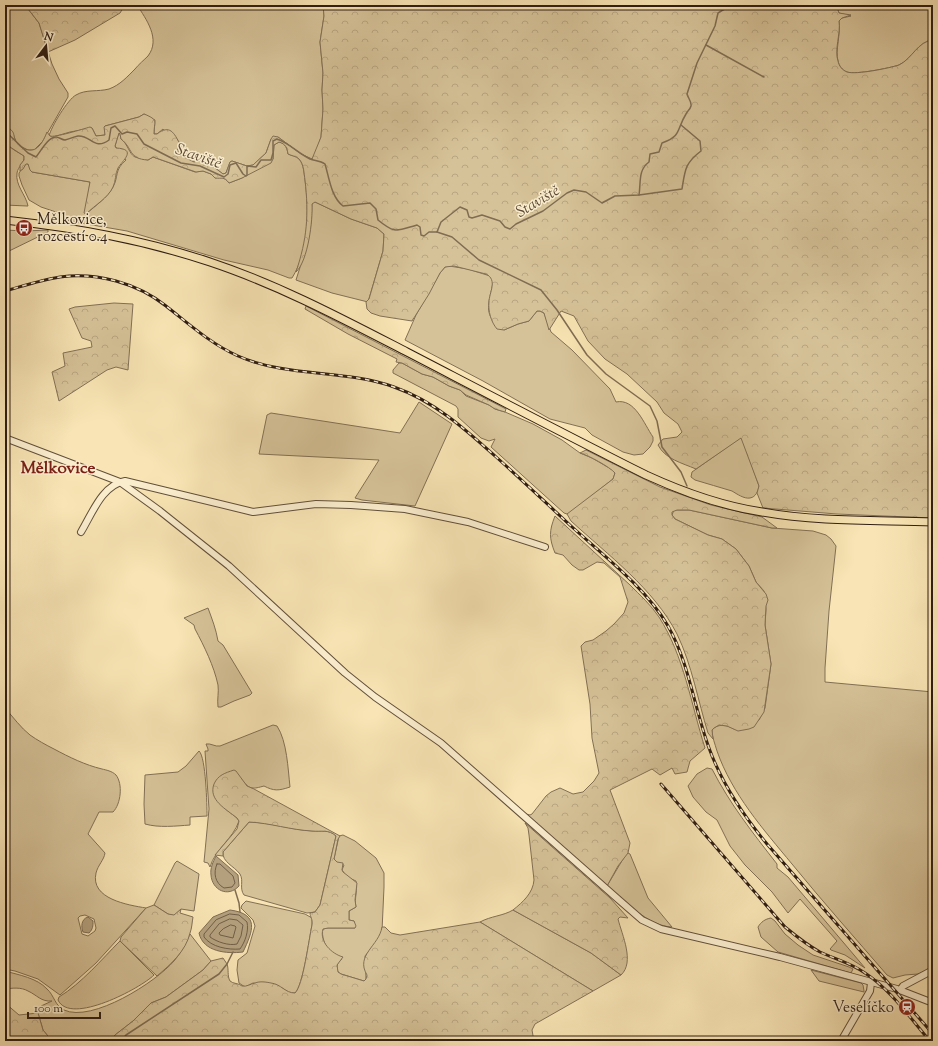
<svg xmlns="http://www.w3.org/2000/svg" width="938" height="1046" font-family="'Sorts Mill Goudy',serif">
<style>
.green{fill:#d6c298;stroke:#827055;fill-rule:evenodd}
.forest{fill:url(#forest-crowns);stroke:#827055}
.water{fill:#b4a07d;stroke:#7f6c52}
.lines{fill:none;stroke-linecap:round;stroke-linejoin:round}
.shore{stroke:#725e48;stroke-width:1}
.stream{stroke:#7f6c52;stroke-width:1.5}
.minor-casing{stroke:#614f3a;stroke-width:8}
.major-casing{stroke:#2f1d12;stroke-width:9}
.minor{stroke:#faedce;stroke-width:6}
.major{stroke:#f8e4b4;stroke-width:7}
.rail-casing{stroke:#2f1d12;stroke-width:3}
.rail{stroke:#faedce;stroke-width:1.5;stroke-dasharray:4.5;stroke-linecap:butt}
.labels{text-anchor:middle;stroke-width:3;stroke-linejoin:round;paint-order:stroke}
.poi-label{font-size:15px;fill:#2f1d12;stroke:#faedce;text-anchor:start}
.water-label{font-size:16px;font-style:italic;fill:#5e4b37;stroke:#faedce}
.quarter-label{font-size:17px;font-weight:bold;fill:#7a1f14;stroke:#faedce}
</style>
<defs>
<pattern id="forest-crowns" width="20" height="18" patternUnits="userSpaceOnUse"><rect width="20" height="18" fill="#d6c298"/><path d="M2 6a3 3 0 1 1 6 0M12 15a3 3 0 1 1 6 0" fill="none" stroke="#b8a682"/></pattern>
</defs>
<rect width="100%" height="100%" fill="#f8e4b4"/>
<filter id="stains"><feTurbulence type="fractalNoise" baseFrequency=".005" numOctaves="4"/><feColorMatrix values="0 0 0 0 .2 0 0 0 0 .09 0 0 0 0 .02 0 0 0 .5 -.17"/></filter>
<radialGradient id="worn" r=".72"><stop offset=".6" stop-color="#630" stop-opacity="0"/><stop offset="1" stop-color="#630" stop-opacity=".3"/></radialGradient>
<!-- green -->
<g class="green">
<path d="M5 5H25L39 23 52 64 59 79 68 93V97L43 141 34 150H28L18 145C12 136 16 132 5 126Z"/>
<path d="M137 5H323L324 16 320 42 323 73 322 90 323 109 321 137 314 158 311 159 301 154 278 137 271 139 266 153 253 165 247 166 232 161 230 162 226 173 223 174 206 161 202 160 194 162 178 154V149L163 129 157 134H154L155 120 144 114 139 117 105 126V135L96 136 92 128 70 132 53 137 49 136C51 127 68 99 76 95 86 89 98 92 109 89 120 85 127 77 135 69 139 64 144 60 148 56 161 39 146 19 137 5Z"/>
<path d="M836 5H933V40C918 41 912 59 899 65 890 68 855 75 847 72 842 70 839 66 838 61 835 51 841 33 839 21L842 18 851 16 839 13Z"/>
<path d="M119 132 120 134 121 139C128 144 129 154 135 157 139 158 144 159 148 160L153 157 195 172 203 171 211 174 215 178C221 177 224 177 229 183L242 178 273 159 274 145 279 142C286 144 287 148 288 154 292 156 297 156 299 159 304 164 304 174 305 180 309 211 309 251 292 278H289L268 270 224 260 127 231 69 221 62 214 41 207 29 200 22 185 19 176V173L26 163 29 165 32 172 90 182 86 214C95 206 107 198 113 187 119 176 114 170 126 160L115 146Z"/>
<path d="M5 136C8 139 7 142 9 145 12 150 20 153 24 156 25 163 18 166 17 173 15 185 26 195 28 206H27L5 205Z"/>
<path d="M315 202 351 219 377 228 384 234 383 251 368 302 332 293 296 280 308 242 311 223 312 203Z"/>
<path d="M5 230 25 231 48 230V232L5 253Z"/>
<path d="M449 266 468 269 490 276 493 281C492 293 484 308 492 319 495 323 500 326 504 330L518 324 529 321 537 311H540L544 313 551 332 572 350 610 389 616 402C635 398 644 424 653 437V441L650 447 643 454 634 455 623 452 592 435 585 428 550 419 483 381 405 340 416 315 440 273 445 267Z"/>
<path d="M399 363H402L422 374 433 377 449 386 460 390 466 396 489 405 495 409 505 412 533 424 562 440 580 453 592 458 611 469 615 473 613 479 570 513 567 514 564 513 491 447 495 439 489 441 481 438 458 417V409L456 406 393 373V370Z"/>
<path d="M419 402 452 424 415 506 362 500 355 498 379 460 259 454 267 415 271 413 400 433Z"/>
<path d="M740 438 743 440 759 486C758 491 756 497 750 498 744 499 737 494 732 491 720 487 707 484 695 480L691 477 692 472Z"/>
<path d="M674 510H689L772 528 813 531 826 535 831 539 836 546 829 611 825 668V682L933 692V968L918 974 905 975 893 978 887 975C855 938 823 902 792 864 763 829 732 794 717 751 715 744 712 737 712 730 718 723 727 725 734 729L759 720 765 708 771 664 765 625 766 609 764 591 756 582 749 566 736 549 722 539 708 535 675 519 672 515Z"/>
<path d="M208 608C212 619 216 629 218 641L223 645 252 693 250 695 234 701 221 707H218C217 699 219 692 218 685 214 666 204 646 195 629L194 625 184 618Z"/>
<path d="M5 708C13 717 21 728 30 735 37 740 46 745 54 749 69 757 85 765 102 769 106 770 112 771 116 775 123 784 121 804 113 812H99L88 834 105 853C104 860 98 865 96 873 90 899 128 905 146 908L96 963 60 995 38 979 15 971 5 969ZM85 915 94 919 96 928 95 931 88 936 82 934 78 918 80 916Z"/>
<path d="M273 725 277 726C287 741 288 769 290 787 278 791 274 791 264 786 253 789 250 790 242 780L224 808 237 818 239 821C233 839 215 849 210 867L208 863 204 862 209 809 205 751H208V749L206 744C211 743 215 747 220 746Z"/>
<path d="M199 751C206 757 207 806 207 816L190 817V825C176 826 159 828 145 824L144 804 145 775 178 772 186 766Z"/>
<path d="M707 768 712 769C730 804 752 832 777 864V868L788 877 865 968 845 955 831 950 830 949 837 941 800 899 788 913 772 892 745 865 730 846 717 820 706 812 693 797 688 786 697 774Z"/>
<path d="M249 822C270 822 291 830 313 831 322 832 329 829 336 836L320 905 315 912 307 913 244 895C239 888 244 881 240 874 234 866 222 862 223 852Z"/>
<path d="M343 835 355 841 376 858 384 873V887L382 931 377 941 365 956 366 979 364 981 341 974 338 972C336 967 337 962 342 959 338 956 334 954 330 951 325 947 321 935 323 929L328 928H355L354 921 349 920V911L356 907C354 898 358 890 356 881L347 877 342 870 344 865 336 862 334 859 339 836Z"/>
<path d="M628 853 630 854 648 898 672 927C651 927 621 900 607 886L626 854Z"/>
<path d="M177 861 199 874 194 911 181 909 174 916 168 914 154 905 175 863Z"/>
<path d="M246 901 305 914 312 918V925C309 939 303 986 295 993H290L282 988 253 983 245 987 239 983 237 970 238 960 247 953 255 926 253 920 241 908 242 905Z"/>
<path d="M513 910 591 953 621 975 593 991 480 922C491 916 503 916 513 910Z"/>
<path d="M771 918 775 921 785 934 798 945 813 955 849 967 853 969 851 973 778 952 761 937 758 927C761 922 765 919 771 918Z"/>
<path d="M190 934 211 961 203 970 166 997 151 1003 133 1021 115 1035 111 1041H52L43 1030 38 1013 41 1006 52 1001C41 1002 37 995 28 991 21 987 13 988 5 989V971C19 975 37 978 47 989 54 995 55 1006 64 1010 92 1023 156 982 174 961 181 953 186 943 190 934Z"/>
<path d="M120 941 154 975C141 988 70 1026 58 1000L59 997C82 983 101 960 120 941Z"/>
<path d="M811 970 861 983 863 985 864 991V992L819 981Z"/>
</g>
<!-- forest -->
<g class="forest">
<path d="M25 5H125L120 13 75 40 48 52 39 23Z"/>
<path d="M323 5H836L839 13 851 15 842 18 839 21C841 33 834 50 838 61 839 66 842 70 847 72 856 75 890 68 899 65 912 59 918 41 933 40V518L837 514 763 508 757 493 759 486 741 438 696 469C682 463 665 459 658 445L663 439 677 437 682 432 678 424 664 413 657 402 627 374 605 359 588 341 574 316 561 311 549 330 544 313 540 311H537L529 321 518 324 504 330 497 329C491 322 488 311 489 302 489 293 498 280 486 274L454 266 445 267 440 273 429 294 412 321 380 316 371 313 367 309 366 302 369 299 383 251 384 234 377 228 351 219 315 202 312 204C313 220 308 261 296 272 307 239 309 215 305 180 304 174 304 164 299 159 296 156 292 156 288 154 287 148 286 144 279 142L274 145 273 159 271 163 242 178 229 183C224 176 222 179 215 178L211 174 203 171 196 172 153 157 148 160C128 159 133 148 121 139L120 134 119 133 115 146 116 148C138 149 122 161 118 168 115 174 116 181 113 187 108 198 95 205 86 214L84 213 90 182 32 172 30 170 28 164H26L23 169 20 171V165L24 160V156L10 147 8 144V139L5 136V126C18 133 11 134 17 143 19 146 22 148 25 149 37 154 43 142 47 132L50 136C54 138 83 129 90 127L92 128 96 136 105 135 104 127 105 126 139 117 144 114C159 120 154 121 154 134H157C170 124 174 133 180 144L177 151 178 154 194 162 202 160 206 161 223 174 226 173 230 162 232 161 247 166 253 165 266 153 271 139 273 136 278 137 301 154 312 159 321 137 323 109 322 90 323 73 320 42 324 16Z"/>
<path d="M114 303 133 304 128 370 116 367 107 370 59 401 52 372 65 366 63 353 92 347 91 341 82 338 69 309 75 307Z"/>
<path d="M306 306 506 409 505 412 495 409 489 405 466 395 460 390 449 386 433 377 422 374 402 363 396 362 397 359 348 334 305 309Z"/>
<path d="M586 450 660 487 711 505 762 517 777 528H772L689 510H677L672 512V515L675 519 708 535 722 539 736 549 749 566 756 582 766 594 768 600 766 606 765 625 771 664 764 712 754 727 749 729 738 731 727 726 719 725 714 728 712 730 713 739 708 733C698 701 692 665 677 634 654 589 608 555 571 521L567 514 613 479 615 473C610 467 588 455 580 453Z"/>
<path d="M555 516 630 585C640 595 651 605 659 617 684 656 691 704 705 748L690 761 687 772 675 774 672 768 660 775 652 769 610 790 630 843 628 853 618 866 607 886 526 814 530 815 532 814 546 796 551 792 560 788 573 794 583 792 594 781 599 773 592 738 590 704 581 646 585 642 593 640 606 631 614 624 624 613 628 602 620 577 604 563 597 562 583 570H579L572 565 563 555 555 553C549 538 549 531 555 516Z"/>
<path d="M234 770 236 771 247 786 254 789 340 836 338 839 334 859 337 862 343 863 342 870 343 872 357 883 355 900 356 907 349 911V920L354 921 356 926 355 928H328L323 929C319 942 332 954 343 957L337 965 338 972 341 974 364 981 366 979 367 975C355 955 379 946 382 927H385L391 933 400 935 480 922 593 991 535 1024 532 1030 534 1041H111L115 1035 133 1021 151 1003 166 997 203 970 211 961 223 958C224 960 226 962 227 964 229 969 227 976 230 981 233 984 239 983 242 986 247 987 250 984 255 983 260 981 266 982 271 983 281 984 285 993 295 993 303 986 309 939 312 925 313 919 310 917 310 913L315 912 320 905 336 836C329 829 321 832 312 831 291 830 270 823 249 822L223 852V856L215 855 237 829 239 821 237 818C226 809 208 800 214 784 218 775 225 773 234 770Z"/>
<path d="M525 823 610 898 628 918 620 917 618 919C622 935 635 962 621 975L591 953 513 910C523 902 533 893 534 880L529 835 528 828Z"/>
<path d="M154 905 168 914 174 915 181 909 180 913 193 917C192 922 192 928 190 933 186 951 170 965 157 976L120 941 121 937 146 908Z"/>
<path d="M5 1003 19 1015 38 1013 43 1030 52 1041H5Z"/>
</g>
<!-- water -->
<g class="water">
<path d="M216 856 238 875 239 886C228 898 212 890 211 875 210 868 213 862 216 856Z"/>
<path d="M230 910C260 914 253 931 243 952 227 954 203 952 199 933L213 917Z"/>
<path d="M88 917 93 921C93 926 93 929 89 933L83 932C81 927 81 919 88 917Z"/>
</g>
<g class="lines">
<!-- shore -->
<g class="shore">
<path d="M217 864H220L233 876 235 883 232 887 224 888C215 883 213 873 217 864Z"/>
<path d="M230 914 239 915 247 922C249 931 245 942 240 949 228 950 211 947 204 937V934L216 920Z"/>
<path d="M230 919 237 920 243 925 241 936 237 944C229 946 217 942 210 937V935L219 924Z"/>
<path d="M231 925 235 926 236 927 233 938 220 935 219 933 223 929Z"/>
</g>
<!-- stream -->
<g class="stream">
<path d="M706 45 764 77"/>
<path d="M5 131 28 153 36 157C41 151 48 137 56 137 59 137 62 140 65 140 69 139 73 137 78 136 91 135 94 151 109 140L111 128 115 126 122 134 127 132 137 134 144 144 181 163 200 166 224 177 228 174 230 165 236 163 243 174 246 176 247 175V166L256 167 261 160H271L273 153V141L277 139C289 143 298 153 310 159 315 161 320 160 325 164 329 177 331 197 343 206L370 203 376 209 378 220C395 234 396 231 417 225L420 227 421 235 424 236 429 232H437L441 222 460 207 467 210 469 217 472 218 482 215 500 221 505 227 510 229 516 224 543 211 567 193 574 190 586 192 602 203 615 196 639 195C641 182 638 170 649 162L650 154 659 152 662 143C682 136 676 130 686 114 687 111 690 110 691 106 692 102 688 98 687 94L697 63 715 26 718 13 731 5"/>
<path d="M639 195 682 189C685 170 685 163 701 151L700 141 681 125"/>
<path d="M437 232 452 237 479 260 541 290 557 310 587 355 606 374 650 406 657 421 662 447 681 472 687 486"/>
<path d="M235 890 239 903 240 912"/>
<path d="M121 1041 126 1035 219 974 227 964 233 952"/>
</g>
<!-- minor casing -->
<g class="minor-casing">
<g id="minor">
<path d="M5 438 120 482 160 511 229 566 345 673 375 697 441 743 619 900 642 920 661 929 780 957 897 989 933 1003"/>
<path d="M81 532C92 514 102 485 125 481L253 512 316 504 351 505 405 509 468 522 545 547"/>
<path d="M900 990 903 986 933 970"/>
<path d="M841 1041 870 991 871 983"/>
</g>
</g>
<!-- major casing -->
<g class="major-casing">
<path id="major" d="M5 220C76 228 141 239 210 262 279 285 343 319 407 352 486 393 566 435 646 475 683 492 722 506 762 512 818 522 876 520 933 522"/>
</g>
<!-- minor -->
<use href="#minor" class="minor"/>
<!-- major -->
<use href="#major" class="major"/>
<!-- rail casing -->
<g class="rail-casing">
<g id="rail">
<path d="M5 291C23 286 41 280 60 277 97 272 137 283 166 306 189 324 211 344 238 356 288 378 344 369 394 387 434 401 465 429 495 456 521 479 546 503 571 526 603 555 646 588 668 626 689 663 694 707 709 748 722 784 743 815 767 844L933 1034"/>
<path d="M661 784 785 927C796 936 807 945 820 952 835 959 851 963 865 973 891 990 910 1018 930 1041"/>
</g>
</g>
<!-- rail -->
<use href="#rail" class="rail"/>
</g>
<!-- icons -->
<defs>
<g id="bus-disc" transform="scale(0.9)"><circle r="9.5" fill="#8f2418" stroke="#faedce"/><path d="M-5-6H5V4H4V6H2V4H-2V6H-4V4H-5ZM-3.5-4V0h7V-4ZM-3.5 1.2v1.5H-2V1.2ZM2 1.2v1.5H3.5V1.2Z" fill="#fff"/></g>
<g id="station-disc" transform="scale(0.9)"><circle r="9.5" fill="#8f2418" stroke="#faedce"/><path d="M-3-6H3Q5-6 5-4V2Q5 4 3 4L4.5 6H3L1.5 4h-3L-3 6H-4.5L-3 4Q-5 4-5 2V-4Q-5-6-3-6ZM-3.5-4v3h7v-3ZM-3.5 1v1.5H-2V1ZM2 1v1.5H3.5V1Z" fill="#fff"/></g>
</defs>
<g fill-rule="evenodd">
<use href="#bus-disc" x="24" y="228"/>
<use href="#station-disc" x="907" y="1007"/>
</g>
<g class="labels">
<!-- poi labels -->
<g class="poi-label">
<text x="37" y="224">Mělkovice,<tspan x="37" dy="17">rozcestí 0.4</tspan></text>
<text x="894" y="1012" text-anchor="end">Veselíčko</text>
</g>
<!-- water labels -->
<g class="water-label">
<text transform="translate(199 155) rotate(19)" y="6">Staviště</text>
<text transform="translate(537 200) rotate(-31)" y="6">Staviště</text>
</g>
<!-- quarter labels -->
<g class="quarter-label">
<text x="58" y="473">Mělkovice</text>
</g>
</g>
<!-- margin -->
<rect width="938" height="1046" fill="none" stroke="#f8e4b4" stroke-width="20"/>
<rect x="6" y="6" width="926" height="1034" fill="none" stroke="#2f1d12" stroke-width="2"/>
<rect x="10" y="10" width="918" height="1026" fill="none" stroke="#2f1d12"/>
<!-- north arrow -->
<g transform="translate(46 46) rotate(16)" stroke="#faedce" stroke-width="3" paint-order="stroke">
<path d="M0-3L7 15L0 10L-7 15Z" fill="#2f1d12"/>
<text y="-6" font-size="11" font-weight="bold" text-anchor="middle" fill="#2f1d12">N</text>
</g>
<!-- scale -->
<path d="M28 1012v6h72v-6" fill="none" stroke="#2f1d12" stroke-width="2"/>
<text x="34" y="1012" font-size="12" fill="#2f1d12" stroke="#faedce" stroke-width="3" paint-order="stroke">100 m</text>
<rect width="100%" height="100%" filter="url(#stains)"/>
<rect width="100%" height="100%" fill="url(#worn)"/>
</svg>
